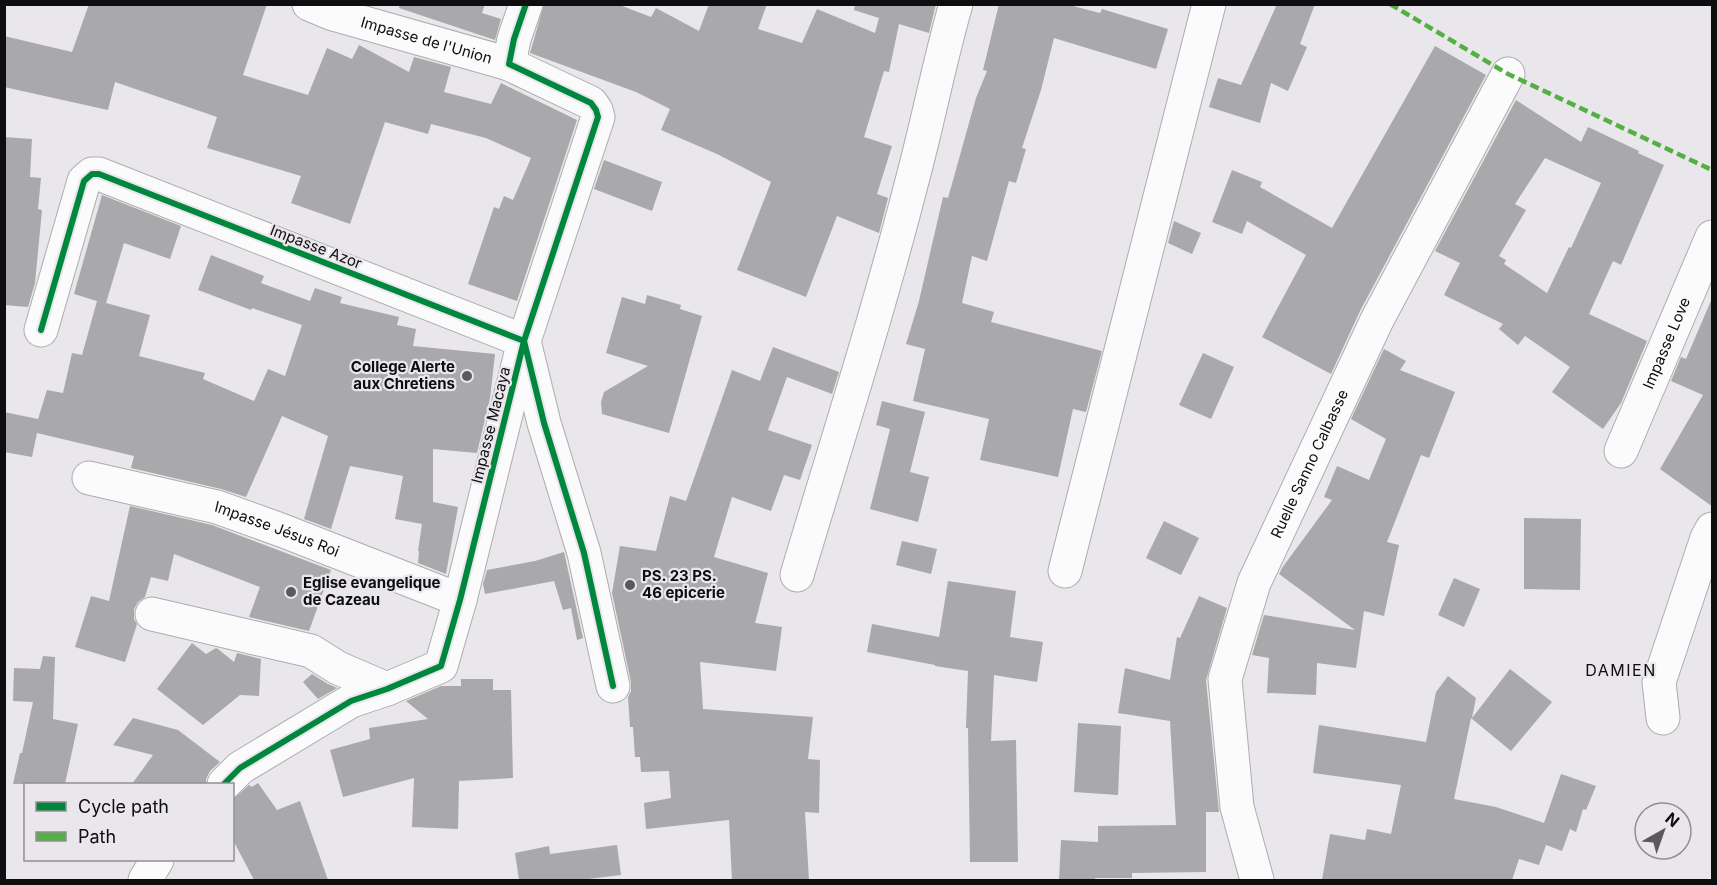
<svg xmlns="http://www.w3.org/2000/svg" width="1717" height="885" font-family="Inter,sans-serif">
<style>
.building{fill:#a9a8aa;fill-rule:evenodd}
.lines{fill:none;stroke-linecap:round;stroke-linejoin:round}
.minor-casing{stroke:#adacae;stroke-width:35}
.minor{stroke:#fcfbfc;stroke-width:33}
.quiet{stroke:#54b044;stroke-width:4.5;stroke-dasharray:9 4.5;stroke-linecap:butt}
.cycleway-casing{stroke:#e9e6ec;stroke-width:10}
.cycleway{stroke:#00873e;stroke-width:6}
.poi-dot{fill:#5b595c;stroke:#e9e6ec;stroke-width:2}
.labels{text-anchor:middle;stroke-width:4.5;stroke-linejoin:round;paint-order:stroke}
.street-label{font-size:15px;fill:#0e0d0f;stroke:#e9e6ec}
.poi-label{font-size:15px;font-weight:bold;fill:#0e0d0f;stroke:#e9e6ec;text-anchor:start}
.neighbourhood-label{font-size:16px;letter-spacing:1.5px;fill:#0e0d0f;stroke:#e9e6ec}
</style>
<rect width="100%" height="100%" fill="#e9e7eb"/>
<!-- building -->
<g class="building">
<path d="M89 4H267L243 75 308 95 327 48 352 59 359 45 409 72 414 57 451 67 444 92 491 104 501 83 577 120 517 301 468 284 494 207 499 209 504 196 513 200 531 158 486 138 431 124 428 134 385 122 350 224 291 203 301 176 207 148 217 117 115 82 108 110 4 87V36L72 52Z"/>
<path d="M400 4H485L482 13 501 19 495 40 399 8Z"/>
<path d="M544 4H617L651 17 656 8 699 31 709 4H767L758 29 802 43 817 9 875 33 879 18 854 10 855 4H936L929 33 899 24 889 72 884 71 864 137 892 146 877 194 888 198 879 233 837 216 806 297 737 270 771 182 717 154 661 130 670 109 636 92 530 53Z"/>
<path d="M999 4H1065L1100 13 1102 9 1168 29 1156 69 1054 38 1041 90 1022 148 1026 149 1016 183 1009 181 987 261 972 256 962 303 994 312 991 322 1102 351 1086 412 1073 409 1058 477 980 460 989 419 913 401 925 349 906 344 919 301 943 197 948 198 976 98 987 71 983 70Z"/>
<path d="M1277 4H1315L1300 44 1307 47 1288 91 1271 83 1260 123 1209 107 1218 78 1241 85Z"/>
<path d="M1435 46 1486 75 1360 311 1331 374 1262 337 1306 255 1247 221 1242 234 1212 222 1232 170 1262 182 1260 187 1332 228Z"/>
<path d="M1516 100 1581 142 1588 127 1639 151 1638 153 1664 165 1621 265 1613 261 1589 314 1647 341 1621 403 1603 429 1552 392 1570 367 1525 336 1518 345 1499 329 1503 324 1444 295 1460 263 1435 251ZM1545 158 1601 183 1571 248 1569 247 1547 293 1504 264 1506 260 1499 256 1526 210 1515 204Z"/>
<path d="M4 137 32 139 30 177 41 178 38 209 42 210 35 283 28 307 4 305Z"/>
<path d="M604 160 662 182 652 211 594 189Z"/>
<path d="M102 195 181 226 170 259 124 243 106 303 150 315 139 356 205 373 203 379 254 401 268 369 285 376 302 325 252 308 251 310 198 290 211 255 264 276 261 283 310 301 315 288 342 297 340 303 399 317 397 325 416 329 413 346 495 354 490 398 477 453 433 449V502L458 507 446 574 418 563 419 551H418L422 524 395 519 403 476 350 466 331 529 304 519 328 436 282 416 246 497 221 489 131 468 134 456 37 433 32 457 4 452V412L38 419 47 390 63 393 72 353 82 355 97 301 74 294Z"/>
<path d="M1174 221 1201 233 1192 254 1168 243Z"/>
<path d="M647 295 681 305 680 309 702 316 669 433 602 414 601 402 604 392 648 366 606 353 622 297 645 304Z"/>
<path d="M1713 296V507L1660 469 1703 395 1671 381 1681 357 1686 359Z"/>
<path d="M773 347 839 372 832 394 787 377 768 430 812 445 800 480 784 475 771 511 732 497 714 557 768 573 755 623 782 627 776 671 700 662 703 709 813 717 808 759 820 760 819 813 805 812 809 880H732L729 820 646 829 644 803 671 798 669 771 641 772 640 757H635L633 727H630L628 697 631 691V682L612 593 620 546 656 551 670 496 686 501 732 370 760 381Z"/>
<path d="M1384 349 1406 361 1400 370 1455 392 1429 458 1421 455 1387 542 1399 545 1384 616 1364 611 1356 668 1317 663 1316 695 1267 693 1269 658 1252 655 1264 615 1355 630 1279 574 1282 568 1332 500 1324 497 1337 466 1369 480 1386 439 1351 419Z"/>
<path d="M1203 353 1234 367 1211 419 1179 405Z"/>
<path d="M882 401 925 412 910 472 929 477 918 522 870 509 890 429 876 425Z"/>
<path d="M130 506 212 525 331 570 309 631 249 617 260 587 174 554 168 581 151 577 145 597 138 602 134 609V619L137 624 125 662 75 647 91 596 109 601Z"/>
<path d="M1524 518 1581 519 1580 590 1524 589Z"/>
<path d="M1164 521 1199 538 1181 575 1146 558Z"/>
<path d="M902 541 937 549 931 574 896 565Z"/>
<path d="M564 552 583 638 577 640 571 608 563 610 554 581 485 594 483 584 487 570 535 561Z"/>
<path d="M1454 578 1480 589 1464 627 1438 615Z"/>
<path d="M948 581 1016 591 1010 637 1043 642 1037 682 994 675 991 741 1016 740 1018 862H970L968 728H966L968 671 935 666V665L867 652 872 624 939 637Z"/>
<path d="M1199 596 1227 608 1206 680 1219 812H1206V872L1132 873V878H1095V880H1059L1061 840 1098 842V826L1176 825 1170 721 1118 713 1125 668 1170 680 1177 637 1180 638Z"/>
<path d="M192 643 206 654 216 648 218 649 234 662 237 653 261 659 259 696 240 695 203 725 157 689Z"/>
<path d="M43 656 55 657 53 719 78 724 65 784H13L20 753H22L33 702 13 701 14 668 40 669Z"/>
<path d="M1510 669 1552 702 1511 751 1471 718 1454 799 1496 807 1544 823 1561 774 1596 786 1586 810 1583 809 1576 832 1570 829 1562 851 1546 845 1539 865 1519 859 1512 880H1322L1330 834 1365 840 1367 829 1391 834 1401 785 1313 773 1319 725 1426 742 1436 692 1448 676 1476 698 1472 718Z"/>
<path d="M312 674 328 684 337 688 318 699 303 682Z"/>
<path d="M461 679H493V690H511L513 778 459 781 458 829 412 827 414 778 343 797 330 750 370 739 369 728 428 719 406 701 441 686H461Z"/>
<path d="M133 718 178 730 220 762 210 771 206 779V784H132L153 755 113 745Z"/>
<path d="M1078 723 1121 726 1118 795 1074 792Z"/>
<path d="M258 783 277 810 300 801 328 880H254L232 838V800L249 785 252 787Z"/>
<path d="M617 845 621 875 580 880H519L515 853 549 846 550 854Z"/>
</g>
<g class="lines">
<!-- minor casing -->
<g class="minor-casing">
<g id="minor">
<path id="s1" d="M309 4 333 14 509 64"/>
<path d="M41 330 84 181 92 174H99L524 341 544 423 584 553 613 686"/>
<path id="s2" d="M1621 451 1712 237"/>
<path id="s3" d="M89 478 217 507 281 530 460 600"/>
<path d="M1065 571 1209 4"/>
<path d="M797 575C836 444 878 314 912 181 928 122 939 63 956 4"/>
<path d="M152 614 311 651 338 668 387 689"/>
<path d="M1663 718 1659 682 1707 538 1712 529"/>
<path d="M224 784 240 768 351 701 387 689 441 666 460 600 524 341 598 117 596 110 591 103 509 64 514 39 526 4"/>
<path d="M145 880 157 860"/>
<path id="s4" d="M1257 880 1237 807 1225 679 1254 583 1377 320 1508 74"/>
</g>
</g>
<!-- minor -->
<use href="#minor" class="minor"/>
<!-- quiet -->
<path class="quiet" d="M1390 4 1508 74 1712 170"/>
<!-- cycleway casing -->
<g class="cycleway-casing">
<g id="cycleway">
<path d="M41 330 84 181 92 174H99L524 341 544 423 584 553 613 686"/>
<path d="M224 784 240 768 351 701 387 689 441 666 460 600 524 341 598 117 596 110 591 103 509 64 514 39 526 4"/>
</g>
</g>
<!-- cycleway -->
<use href="#cycleway" class="cycleway"/>
</g>
<!-- markers -->
<g class="poi-dot">
<circle cx="467" cy="376" r="6"/>
<circle cx="630" cy="585" r="6"/>
<circle cx="291" cy="592" r="6"/>
</g>
<g class="labels">
<!-- street labels -->
<g class="street-label">
<text dy="5" stroke="none"><textPath href="#s1" startOffset="123">Impasse de l'Union</textPath></text>
<text transform="translate(316 247) rotate(21)" y="5">Impasse Azor</text>
<text dy="5" stroke="none"><textPath href="#s2" startOffset="117">Impasse Love</textPath></text>
<text transform="translate(491 425) rotate(-76)" y="5">Impasse Macaya</text>
<text dy="5" stroke="none"><textPath href="#s4" startOffset="436">Ruelle Sanno Calbasse</textPath></text>
<text dy="5" stroke="none"><textPath href="#s3" startOffset="195">Impasse Jésus Roi</textPath></text>
</g>
<!-- poi labels -->
<g class="poi-label">
<text x="455" y="372" text-anchor="end">College Alerte<tspan x="455" dy="17">aux Chretiens</tspan></text>
<text x="642" y="581">PS. 23 PS.<tspan x="642" dy="17">46 epicerie</tspan></text>
<text x="303" y="588">Eglise evangelique<tspan x="303" dy="17">de Cazeau</tspan></text>
</g>
<!-- neighbourhood labels -->
<g class="neighbourhood-label">
<text x="1621" y="676">DAMIEN</text>
</g>
</g>
<!-- border -->
<rect width="1717" height="885" fill="none" stroke="#0e0d0f" stroke-width="12"/>
<!-- legend -->
<rect x="24" y="783" width="210" height="78" fill="#e9e6ec" stroke="#918f94" stroke-width="1.5"/>
<rect x="36" y="802" width="30" height="9" fill="#00873e" stroke="#918f94" stroke-width="1.5"/>
<text x="78" y="813" font-size="18" fill="#0e0d0f">Cycle path</text>
<rect x="36" y="832" width="30" height="9" fill="#54b044" stroke="#918f94" stroke-width="1.5"/>
<text x="78" y="843" font-size="18" fill="#0e0d0f">Path</text>
<!-- north arrow -->
<g transform="translate(1663 831) rotate(40)"><circle r="28" fill="#e9e6ec" stroke="#918f94" stroke-width="1.5"/>
<path d="M0-4.5L10 22L0 15L-10 22Z" fill="#5b595c"/>
<text y="-9" font-size="16" font-weight="bold" text-anchor="middle" fill="#0e0d0f">N</text>
</g>
</svg>
